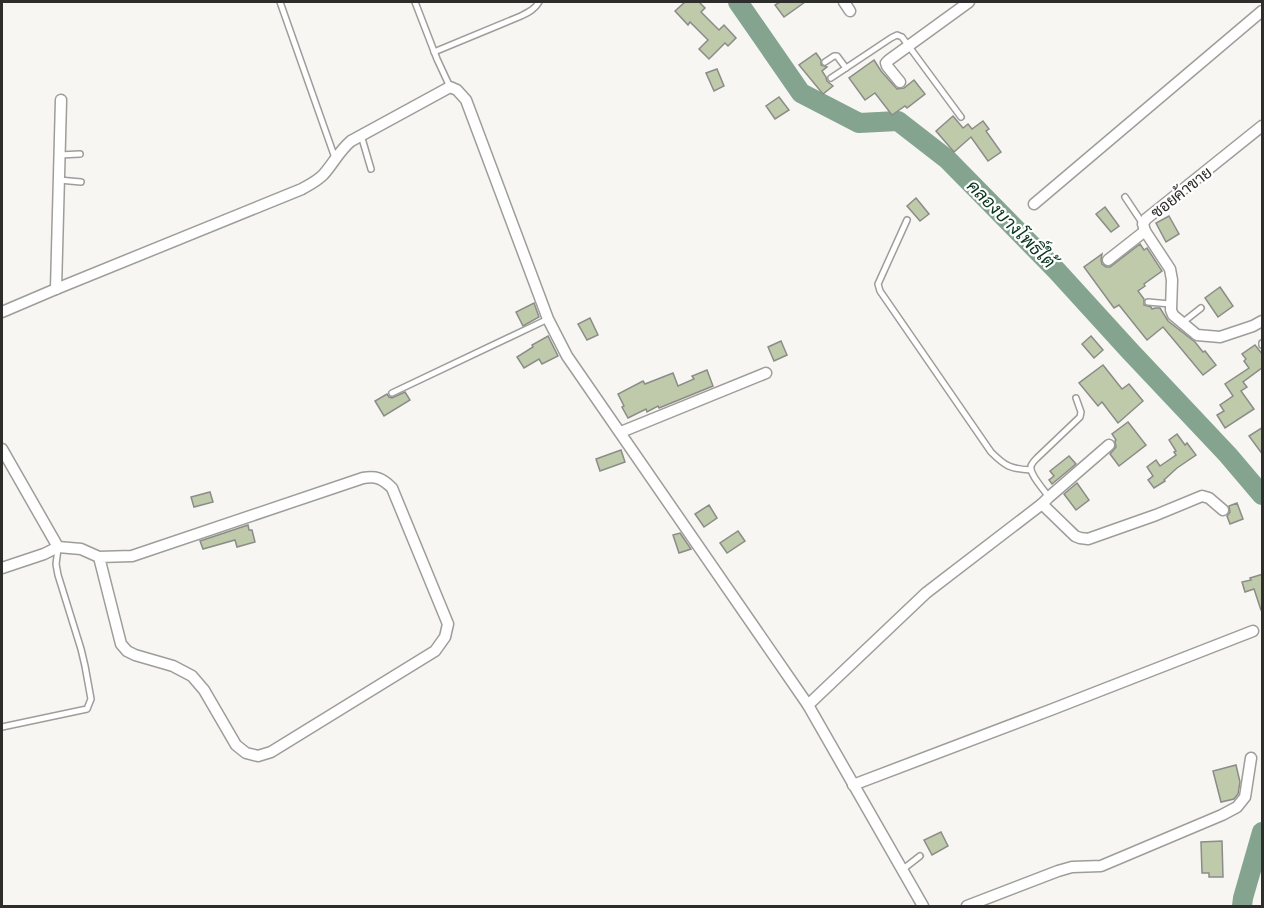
<svg xmlns="http://www.w3.org/2000/svg" width="1264" height="908" font-family="Signika,Sarabun,sans-serif">
<style>
.lines{fill:none;stroke-linecap:round;stroke-linejoin:round}
.river{stroke:#84a48f;stroke-width:20}
.building{fill:#becaa9;stroke:#8b8c89;stroke-width:1.5}
.service-casing{stroke:#9e9d99;stroke-width:8}
.minor-casing{stroke:#9e9d99;stroke-width:13}
.service{stroke:#fff;stroke-width:5}
.minor{stroke:#fff;stroke-width:10}
.labels{text-anchor:middle;stroke-width:4.5;stroke-linejoin:round;paint-order:stroke}
.street-label{font-size:16px;fill:#2d2d2b;stroke:#fff}
.water-label{font-size:18px;font-style:italic;fill:#08341e;stroke:#fff}
</style>
<rect width="100%" height="100%" fill="#f7f6f2"/>
<g class="lines">
<!-- river -->
<g class="river">
<path d="M738 2 801 93 859 123 898 121 947 159 1057 271 1129 350 1228 455 1262 495"/>
<path d="M1242 906 1243 898 1262 832"/>
</g>
</g>
<!-- building -->
<g class="building">
<path d="M685 2H699L705 8 701 12 719 30 724 25 736 38 728 46 725 43 709 59 699 49 708 40 690 22 688 25 675 11Z"/>
<path d="M780 2H805L784 17 775 5Z"/>
<path d="M816 53 821 60V65L827 67 822 71 826 77 827 81 833 86 823 94 799 65Z"/>
<path d="M874 60 881 71 897 89 904 88 914 80 925 94 907 108 905 106 892 115 875 93 865 100 849 78Z"/>
<path d="M717 69 724 86 714 91 706 73Z"/>
<path d="M779 97 789 110 775 119 766 106Z"/>
<path d="M953 116 963 128 968 124 972 129 983 121 989 129 986 131 1001 152 988 161 971 137 954 152 936 131Z"/>
<path d="M916 198 929 214 920 221 907 206Z"/>
<path d="M1105 207 1119 226 1111 232 1096 214Z"/>
<path d="M1169 216 1179 234 1166 242 1156 223Z"/>
<path d="M1140 244 1144 250 1147 248 1162 271 1144 284 1145 286 1138 291 1144 299V305L1151 307 1152 309 1155 308H1160L1168 321 1195 342 1203 352 1205 351 1216 365 1203 375 1163 327 1147 340 1119 305 1114 308 1084 267 1102 254 1101 260 1102 264 1106 267H1110Z"/>
<path d="M1220 287 1233 306 1218 317 1205 298Z"/>
<path d="M534 303 539 317 523 326 516 312Z"/>
<path d="M590 318 598 335 587 340 578 324Z"/>
<path d="M548 336 558 356 542 364 539 359 524 368 517 357 533 347 532 345Z"/>
<path d="M1091 336 1103 350 1094 358 1082 344Z"/>
<path d="M781 341 787 355 774 361 768 347Z"/>
<path d="M1255 345 1263 355V367L1243 382 1247 387 1241 391 1254 409 1225 428 1217 415 1224 411 1220 405 1233 396 1225 384 1249 368 1244 361 1246 359 1242 354Z"/>
<path d="M1103 365 1122 389 1129 384 1143 401 1118 423 1102 402 1098 406 1079 383Z"/>
<path d="M707 370 713 386 659 408 658 406 647 412 646 409 628 418 622 407 624 406 618 394 643 381 645 384 673 373 678 386 694 379 692 376Z"/>
<path d="M405 392 410 400 384 416 375 401 387 394 389 397 392 398Z"/>
<path d="M1128 422 1146 445 1119 466 1110 454 1116 447 1115 441 1116 440 1112 434Z"/>
<path d="M1263 427V455L1249 436Z"/>
<path d="M1177 434 1185 445 1187 443 1196 455 1177 468 1164 480 1165 481 1154 488 1148 480 1153 476 1147 467 1156 460 1160 466 1176 455 1174 452 1176 451 1169 440Z"/>
<path d="M621 450 625 462 600 471 596 459Z"/>
<path d="M1069 456 1076 464 1052 484 1049 480 1054 476 1050 471Z"/>
<path d="M1077 483 1089 500 1076 510 1064 494Z"/>
<path d="M210 492 213 502 194 507 191 497Z"/>
<path d="M1237 503 1243 519 1230 524 1227 516 1230 512 1229 506Z"/>
<path d="M709 505 717 518 704 527 695 514Z"/>
<path d="M248 525 249 530H252L255 542 237 547 235 540 203 549 200 541Z"/>
<path d="M738 531 745 541 727 553 720 543Z"/>
<path d="M680 533 691 549 679 553 673 535Z"/>
<path d="M1263 574V610H1261L1254 589 1245 592 1242 582 1251 580 1250 578Z"/>
<path d="M1236 765 1240 782 1238 794 1234 799 1221 802 1213 771Z"/>
<path d="M941 832 948 846 932 855 924 840Z"/>
<path d="M1222 841 1223 877H1209V873H1202L1201 842Z"/>
</g>
<g class="lines">
<!-- service casing -->
<g class="service-casing">
<g id="service">
<path d="M280 2 335 158"/>
<path d="M415 2 437 59 450 87"/>
<path d="M434 52 521 16C529 12 535 9 539 2"/>
<path d="M825 62 834 56H837L846 68"/>
<path d="M831 78 891 38 897 35 902 37 961 117"/>
<path d="M361 135 371 169"/>
<path d="M59 155 80 154"/>
<path d="M59 180 81 182"/>
<path d="M1125 197 1143 224"/>
<path d="M907 220 878 284 880 291 991 452C1005 466 1010 469 1031 470"/>
<path d="M1148 302 1170 304"/>
<path d="M1182 323 1201 308"/>
<path d="M1262 343V345"/>
<path d="M392 393 548 319"/>
<path d="M1049 497C1044 490 1029 474 1031 466 1032 463 1035 460 1037 458L1080 417 1081 412 1076 398"/>
<path d="M2 727 87 709 91 699 85 666 81 649 58 575 56 564 58 549"/>
<path d="M902 870 920 856"/>
</g>
</g>
<!-- minor casing -->
<g class="minor-casing">
<g id="minor">
<path d="M844 2 850 11"/>
<path d="M900 82 887 66 886 63 889 60 969 2"/>
<path d="M1262 126 1146 219 1143 224 1145 231 1170 269 1172 280 1171 310 1173 315 1197 335 1220 337 1253 326 1262 321"/>
<path d="M1034 204 1262 11"/>
<path d="M1108 260 1145 231"/>
<path d="M56 289 61 100"/>
<path d="M2 312 56 289 302 189C309 185 317 181 323 175 333 164 339 151 351 141L450 87 457 90 466 100 548 319 567 356 808 705 923 906"/>
<path d="M621 432 766 373"/>
<path d="M2 449 58 547 44 554 2 568"/>
<path d="M1042 504 1075 536 1080 538 1088 539 1156 515 1202 496 1209 498 1223 510"/>
<path d="M58 547 81 549 99 557 132 556 363 478C376 476 382 478 392 488L448 624 445 637 435 651 271 752 258 756 246 753 236 745 204 690 192 676 173 666 135 655 127 651 121 644 99 557"/>
<path d="M808 705 926 593 1042 504 1049 497 1109 445"/>
<path d="M853 785 1053 709 1253 631"/>
<path d="M967 906 1058 871 1072 867 1101 866 1222 815 1237 807 1245 797 1251 758"/>
</g>
</g>
<!-- service -->
<use href="#service" class="service"/>
<!-- minor -->
<use href="#minor" class="minor"/>
</g>
<g class="labels">
<!-- street labels -->
<g class="street-label">
<text transform="translate(1181 192) rotate(-38)" y="6">ซอยค้าขาย</text>
</g>
<!-- water labels -->
<g class="water-label">
<text transform="translate(1011 224) rotate(45)" y="6">คลองบางโพธิ์ใต้</text>
</g>
</g>
<!-- border -->
<rect width="1264" height="908" fill="none" stroke="#2d2d2b" stroke-width="6"/>
</svg>
